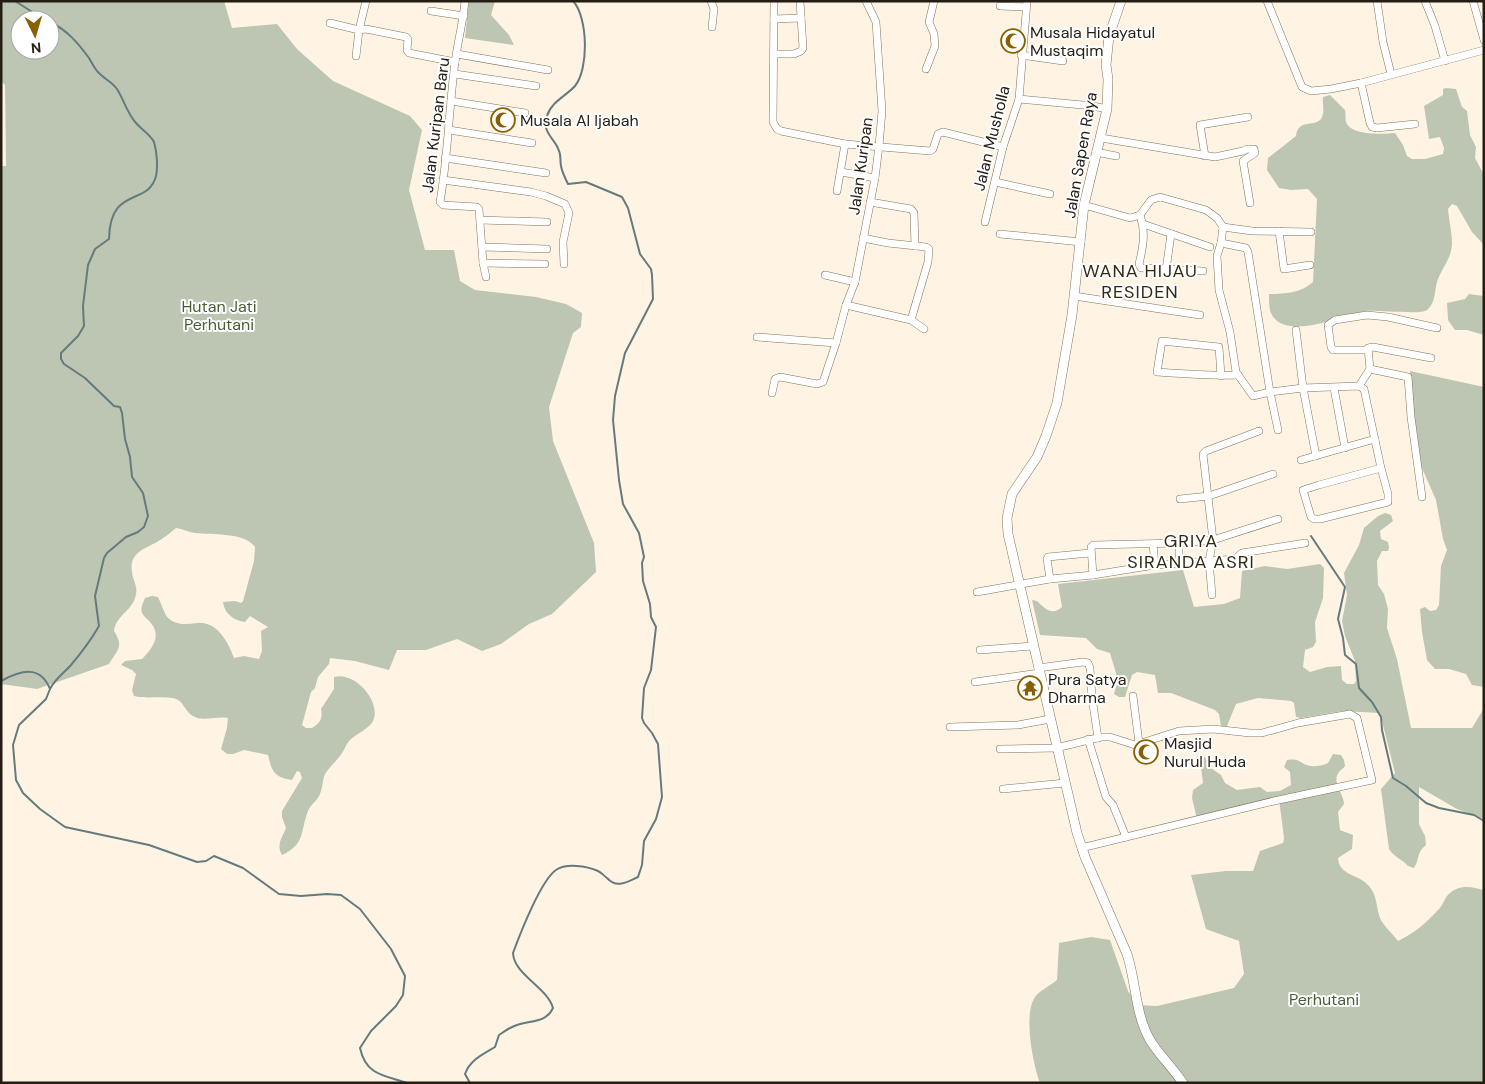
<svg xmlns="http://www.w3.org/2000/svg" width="1485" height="1084" font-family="'DM Sans',sans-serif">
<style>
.green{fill:#bcc6b2;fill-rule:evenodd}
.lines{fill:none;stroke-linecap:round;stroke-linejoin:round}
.stream{stroke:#647b7e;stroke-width:2}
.minor-casing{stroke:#81725a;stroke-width:8}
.tertiary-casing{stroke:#81725a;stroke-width:10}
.minor{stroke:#fff;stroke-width:7}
.tertiary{stroke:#fff;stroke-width:9}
.labels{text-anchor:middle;stroke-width:4;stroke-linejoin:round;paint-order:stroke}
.poi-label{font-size:16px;fill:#231d14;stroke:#fff;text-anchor:start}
.street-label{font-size:16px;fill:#231d14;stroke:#fff}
.park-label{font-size:16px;fill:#495e33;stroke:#fff}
.neighbourhood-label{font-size:18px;letter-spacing:1px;fill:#342812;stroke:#fff}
</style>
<rect width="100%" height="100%" fill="#fff4e4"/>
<!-- green -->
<g class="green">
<path d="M1 1H224L232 28 277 24 297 49 333 81 410 116 422 130 409 190 425 250H454L460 281 475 290 536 297 566 304 582 313 581 327 573 333 549 407 553 441 594 543 596 572 552 614 529 624 501 644 482 651 457 639 426 650H397L389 670 355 661 330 658 329 664 318 677 315 688 311 692 302 725 306 728H312C320 723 323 719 321 709L334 689V677C355 671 382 702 373 721 370 728 356 734 350 740 346 744 345 749 342 753 337 761 330 766 325 774 322 781 323 789 319 796 316 802 310 805 308 811 300 831 306 844 282 855 276 845 282 838 286 828L282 817V811L302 778 300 772 297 771 292 780C274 777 272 772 268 755L244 750 233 754H227L221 749 227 728 228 718C217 716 202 722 193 716 184 711 184 700 173 698 160 696 146 699 134 696L132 690 136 674 132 670 121 665 125 661 142 659C153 648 162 635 150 622 148 619 144 617 142 613 140 608 143 603 145 598L152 596 158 597C161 603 164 613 168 618 177 626 187 624 197 623 217 621 228 642 234 658L244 656 259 659 262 651 261 631 268 627 250 616 245 622C234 621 224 613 223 602L235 601 241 603 243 601 254 561 255 547C245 532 212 535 195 533 188 532 183 529 176 528 170 533 164 538 157 542 144 549 129 553 132 572 133 582 139 587 135 598 131 611 116 616 114 631 124 647 118 649 109 664L37 689 1 684V166H6L5 85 1 81ZM20 20H50V50H20Z"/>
<path d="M469 1H495L491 15 509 35 514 45 465 38Z"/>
<path d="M1446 88 1456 89 1462 107 1467 111 1470 135 1476 147 1475 158 1484 175V245L1472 232 1457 206 1452 204 1448 209C1449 221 1452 232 1452 243 1452 258 1441 269 1437 282 1434 292 1436 302 1427 310 1422 315 1379 310 1367 311 1346 314 1284 343 1271 313 1269 308 1269 300 1269 294 1285 294 1301 293 1313 282L1317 199 1308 189 1291 190 1279 188 1267 170 1268 158 1296 136C1298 117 1317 129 1322 117 1325 110 1322 103 1323 97L1330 95 1345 110C1346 114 1345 119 1346 122 1351 136 1383 134 1395 133L1403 145 1407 156 1412 159H1425L1443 154 1444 148 1440 137 1429 139 1424 106 1443 95V89Z"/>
<path d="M1469 294 1484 296V335L1467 330H1455L1448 320 1447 303 1465 299Z"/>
<path d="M1410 371 1484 387V687L1472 685 1466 674 1449 669H1435L1427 660 1422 632 1420 609 1425 607 1430 611 1436 610 1439 605 1441 566 1447 550 1443 539 1436 500 1418 459Z"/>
<path d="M1385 513 1391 515 1393 521 1380 531 1381 539 1388 542 1389 548 1388 551H1382L1377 561 1378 585 1384 594 1388 609 1387 628 1397 659 1411 728H1472L1484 708V819L1457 809 1419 787V824L1425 836 1426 845C1416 853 1420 859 1414 868L1408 866C1402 859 1394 857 1389 849L1381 789 1395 773 1380 713 1342 711 1301 718 1296 717 1294 703 1291 701 1258 698 1236 704 1227 726H1221L1219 714 1215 710 1171 693H1158L1155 675 1137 672 1132 675 1125 697H1119L1114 694 1118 680 1110 653 1097 649 1086 638 1040 635 1032 600 1037 601C1045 609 1052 616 1062 607L1058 584 1183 570 1194 607 1224 604 1240 598 1242 571 1265 566 1287 569 1320 564 1324 568 1323 598 1315 622 1316 642 1313 647 1305 650 1303 667 1310 672 1327 667 1341 666 1342 680 1347 684H1354L1356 681 1355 661 1345 636 1342 621 1347 595 1344 573 1359 545 1364 528 1378 516Z"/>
<path d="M1333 754 1341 755 1344 760 1345 766C1343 769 1340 770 1339 772 1331 782 1344 794 1344 804L1338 812 1340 830 1353 835 1352 849 1338 858C1339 876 1359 874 1369 886 1377 895 1376 905 1379 915 1381 924 1393 934 1398 941 1415 933 1427 922 1439 909 1443 905 1444 900 1447 896 1457 884 1471 886 1484 890V1083H1040C1033 1064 1023 1015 1035 997 1039 991 1051 985 1057 980L1059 943 1091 937 1110 940 1128 991 1138 1005 1157 1006 1234 988 1244 974 1239 941 1206 929 1191 875 1226 871H1253L1260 851 1283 843 1284 838 1279 799 1197 819 1192 798 1193 790 1203 783 1200 759 1205 757 1211 768 1221 775 1225 783 1237 790 1260 787 1267 792 1280 791 1291 785 1290 772 1284 767 1287 760C1301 758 1299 764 1311 766 1317 767 1323 765 1328 763Z"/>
</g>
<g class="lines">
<!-- stream -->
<g class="stream">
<path d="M15 1 45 20"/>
<path d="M1311 536 1345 587 1338 619 1343 638 1345 655 1356 664 1359 688 1372 702 1381 717 1382 730 1393 778 1406 786 1426 803 1439 808 1474 815 1484 821"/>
<path d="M1 681C20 671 40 664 50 689L46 699 19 725 13 745 16 780 23 793 40 809 65 827 149 845 197 862 206 861 214 856 243 868 279 894 301 896 327 894 341 895 360 909 391 949 405 976 403 995 396 1006 371 1031 360 1048C366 1075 383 1075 407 1083"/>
<path d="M50 689C55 679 63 674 71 665 82 652 91 640 99 626L95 596 104 558 107 553 126 537 138 532 144 527 148 516 143 493 132 477 130 457 125 439 122 413 120 407 114 406 85 378 64 364 61 359V353L78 336 84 326 83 306 88 265 95 249 109 239C110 185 148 207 156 176 158 167 157 152 154 142 151 135 141 129 136 123 127 113 124 100 117 89 112 82 106 80 100 74 95 70 92 63 89 58 78 43 67 30 50 22"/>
<path d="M470 1083 465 1074C470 1060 483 1054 495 1047L499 1035C505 1031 510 1027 517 1025 531 1020 546 1023 553 1008 547 987 514 975 513 953 520 934 541 880 556 870 566 863 587 866 598 871 602 873 603 875 607 878 617 889 627 882 638 877L642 865 644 841 656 819 662 797 658 744 652 733 644 723 642 718 644 688 651 670 656 627 651 617 650 604 643 581 642 563 644 557 639 533 623 504 619 480 613 420 615 396 625 353 653 299 652 275 651 269 640 254 628 208 622 197 586 182 568 184C565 178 562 172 561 166 560 161 561 155 559 151 556 139 541 133 547 116 551 102 566 96 575 86 589 69 588 17 573 1"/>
</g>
<!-- minor casing -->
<g class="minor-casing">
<g id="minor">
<path d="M366 1 359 30 366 29 406 37 408 39 407 50 409 53 455 62"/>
<path d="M465 1C463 22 458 41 455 62 449 108 448 156 440 202L443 205 477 207 479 209 483 263 486 277"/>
<path d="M711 1 714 9 712 27"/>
<path d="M774 1 773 122 777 129 781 131 845 144 837 191"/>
<path d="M1267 1 1302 87 1311 91 1331 89 1361 83 1484 50"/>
<path d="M1377 1 1383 42 1391 74"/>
<path d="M1425 1 1435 26 1445 61"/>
<path d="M1473 1 1484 40"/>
<path d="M1000 6 1026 7"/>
<path d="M431 11 464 16"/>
<path d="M774 19 801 18"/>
<path d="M330 23 359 30 356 56"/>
<path d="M457 54 548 70"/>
<path d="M774 54H794L801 51 803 48 800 1"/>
<path d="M1021 55 1063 61"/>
<path d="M926 69 935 46 934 34 929 22 934 1"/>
<path d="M455 74 536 86"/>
<path d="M1361 83 1370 123 1372 127 1377 128 1415 124"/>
<path d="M1019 99 1093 106 1107 109"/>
<path d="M451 101 525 113"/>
<path d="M449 130 532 143"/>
<path d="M1101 138 1215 157 1243 151 1247 149H1254L1255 153 1243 161 1250 203"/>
<path d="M845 144 930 151 933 149 938 134 943 132 1003 147"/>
<path d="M1096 152 1116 156"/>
<path d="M1205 156 1200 125 1248 117"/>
<path d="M445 158 546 173"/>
<path d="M841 172 875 178"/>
<path d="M443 180 531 192 546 196 565 204 569 213 563 242 564 264"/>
<path d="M995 182 1050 194"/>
<path d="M870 202 911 209 914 213 915 246"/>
<path d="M1084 205 1130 218 1140 215 1151 200 1160 197 1206 210 1217 218 1223 227 1221 243 1217 256 1219 290 1230 332 1236 372 1253 396 1270 392 1303 388 1359 386 1364 389 1381 468 1319 485 1303 490 1311 517 1314 519H1320L1388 502V494L1381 468"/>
<path d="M1140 215C1146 233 1143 247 1139 264L1141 268 1203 271"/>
<path d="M481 220 547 222"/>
<path d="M985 222 1003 147 1019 99 1027 1"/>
<path d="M1143 224 1210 247"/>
<path d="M1223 227 1252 231 1311 232"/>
<path d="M1279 231 1284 269 1310 265"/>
<path d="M1000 234 1081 242"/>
<path d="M863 238 888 243 926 247 929 249 928 262 911 320"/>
<path d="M1221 243 1246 248 1248 252 1270 392 1278 430"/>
<path d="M482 247 547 249"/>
<path d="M483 263 545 264"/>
<path d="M1166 270 1171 234"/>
<path d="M825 275 855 282"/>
<path d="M1074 296 1200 315"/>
<path d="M846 305 911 320 924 329"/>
<path d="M1296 330 1303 388 1316 456"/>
<path d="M757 337 836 343"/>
<path d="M1368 350H1333L1331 347 1328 325 1335 320 1367 315 1388 317 1437 328"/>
<path d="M1370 369 1368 348 1373 347 1431 358"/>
<path d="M1221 376 1219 347 1162 341 1157 372C1185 374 1211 376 1238 375"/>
<path d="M1359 386 1370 369 1408 377 1411 417 1422 497"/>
<path d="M1334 388 1345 448"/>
<path d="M772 393 775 379 780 377 817 384 823 382 836 343 846 305 855 282 875 178 879 146 882 111 876 22 866 1"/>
<path d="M1301 460 1375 439"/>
<path d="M1180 499 1209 496 1273 474"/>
<path d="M1179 543V564"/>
<path d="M1153 544 1155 565"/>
<path d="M1093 575 1091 547 1093 545 1179 543 1213 540 1278 519"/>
<path d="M1050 579 1047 559 1048 557 1090 553"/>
<path d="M977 592 1050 579 1093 575 1155 565 1235 559 1242 553 1305 543"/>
<path d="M1212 595 1209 561 1213 540 1203 454 1206 451 1259 431"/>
<path d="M980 650 1033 646"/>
<path d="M1038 668 1083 662 1088 663 1090 668 1092 698 1098 738"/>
<path d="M975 682 1039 673"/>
<path d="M1133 696 1139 743"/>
<path d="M950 727 1018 725 1050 719"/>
<path d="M1088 739 1106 797 1113 805 1126 837"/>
<path d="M1000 749 1056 748 1101 737H1110L1135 745 1179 731 1213 729 1250 733H1262L1298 723 1350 714 1357 718 1372 780 1274 801 1081 848"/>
<path d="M1003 789 1065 783"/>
</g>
</g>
<!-- tertiary casing -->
<g class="tertiary-casing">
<path id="tertiary" d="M1121 1 1109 36 1106 65 1108 79 1107 109 1084 205 1072 315 1057 403 1046 436 1037 457 1012 494 1007 518 1008 534 1077 833 1085 857 1127 954C1136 981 1135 1014 1150 1040 1159 1055 1173 1068 1183 1083"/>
</g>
<!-- minor -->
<use href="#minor" class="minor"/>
<!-- tertiary -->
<use href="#tertiary" class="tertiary"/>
</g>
<!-- icons -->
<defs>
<g id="mosque-ring" transform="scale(1.25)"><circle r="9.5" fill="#fff" stroke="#896000" stroke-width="1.5"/><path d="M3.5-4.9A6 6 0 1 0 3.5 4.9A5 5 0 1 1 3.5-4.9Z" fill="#896000"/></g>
<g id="temple-ring" transform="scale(1.25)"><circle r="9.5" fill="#fff" stroke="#896000" stroke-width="1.5"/><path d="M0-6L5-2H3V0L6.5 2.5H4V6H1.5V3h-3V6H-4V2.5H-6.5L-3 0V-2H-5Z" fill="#896000"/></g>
</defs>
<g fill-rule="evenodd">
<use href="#mosque-ring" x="1013" y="41"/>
<use href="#mosque-ring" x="503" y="120"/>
<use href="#temple-ring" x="1030" y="688"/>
<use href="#mosque-ring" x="1146" y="752"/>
</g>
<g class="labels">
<!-- poi labels -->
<g class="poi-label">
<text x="1030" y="38">Musala Hidayatul<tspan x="1030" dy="18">Mustaqim</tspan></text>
<text x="520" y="126">Musala Al Ijabah</text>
<text x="1048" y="685">Pura Satya<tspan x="1048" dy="18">Dharma</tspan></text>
<text x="1164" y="749">Masjid<tspan x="1164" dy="18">Nurul Huda</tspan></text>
</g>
<!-- street labels -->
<g class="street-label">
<text transform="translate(435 125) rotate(-83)" y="6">Jalan Kuripan Baru</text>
<text transform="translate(991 138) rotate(-76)" y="6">Jalan Musholla</text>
<text transform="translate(1080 155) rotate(-80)" y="6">Jalan Sapen Raya</text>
<text transform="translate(860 166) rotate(-82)" y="6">Jalan Kuripan</text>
</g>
<!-- park labels -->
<g class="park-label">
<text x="219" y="312">Hutan Jati<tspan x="219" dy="18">Perhutani</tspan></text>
<text x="1324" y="1005">Perhutani</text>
</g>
<!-- neighbourhood labels -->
<g class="neighbourhood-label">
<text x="1140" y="277">WANA HIJAU<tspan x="1140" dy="21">RESIDEN</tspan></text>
<text x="1191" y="547">GRIYA<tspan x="1191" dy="21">SIRANDA ASRI</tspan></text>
</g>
</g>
<!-- border -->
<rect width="1485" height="1084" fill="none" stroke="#231d14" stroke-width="5"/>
<!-- north arrow -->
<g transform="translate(35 35) rotate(175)"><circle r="24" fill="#ffffff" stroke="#a7a5a1"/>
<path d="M0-4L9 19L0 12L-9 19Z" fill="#896000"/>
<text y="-8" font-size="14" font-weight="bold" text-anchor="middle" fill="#231d14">N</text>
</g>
</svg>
